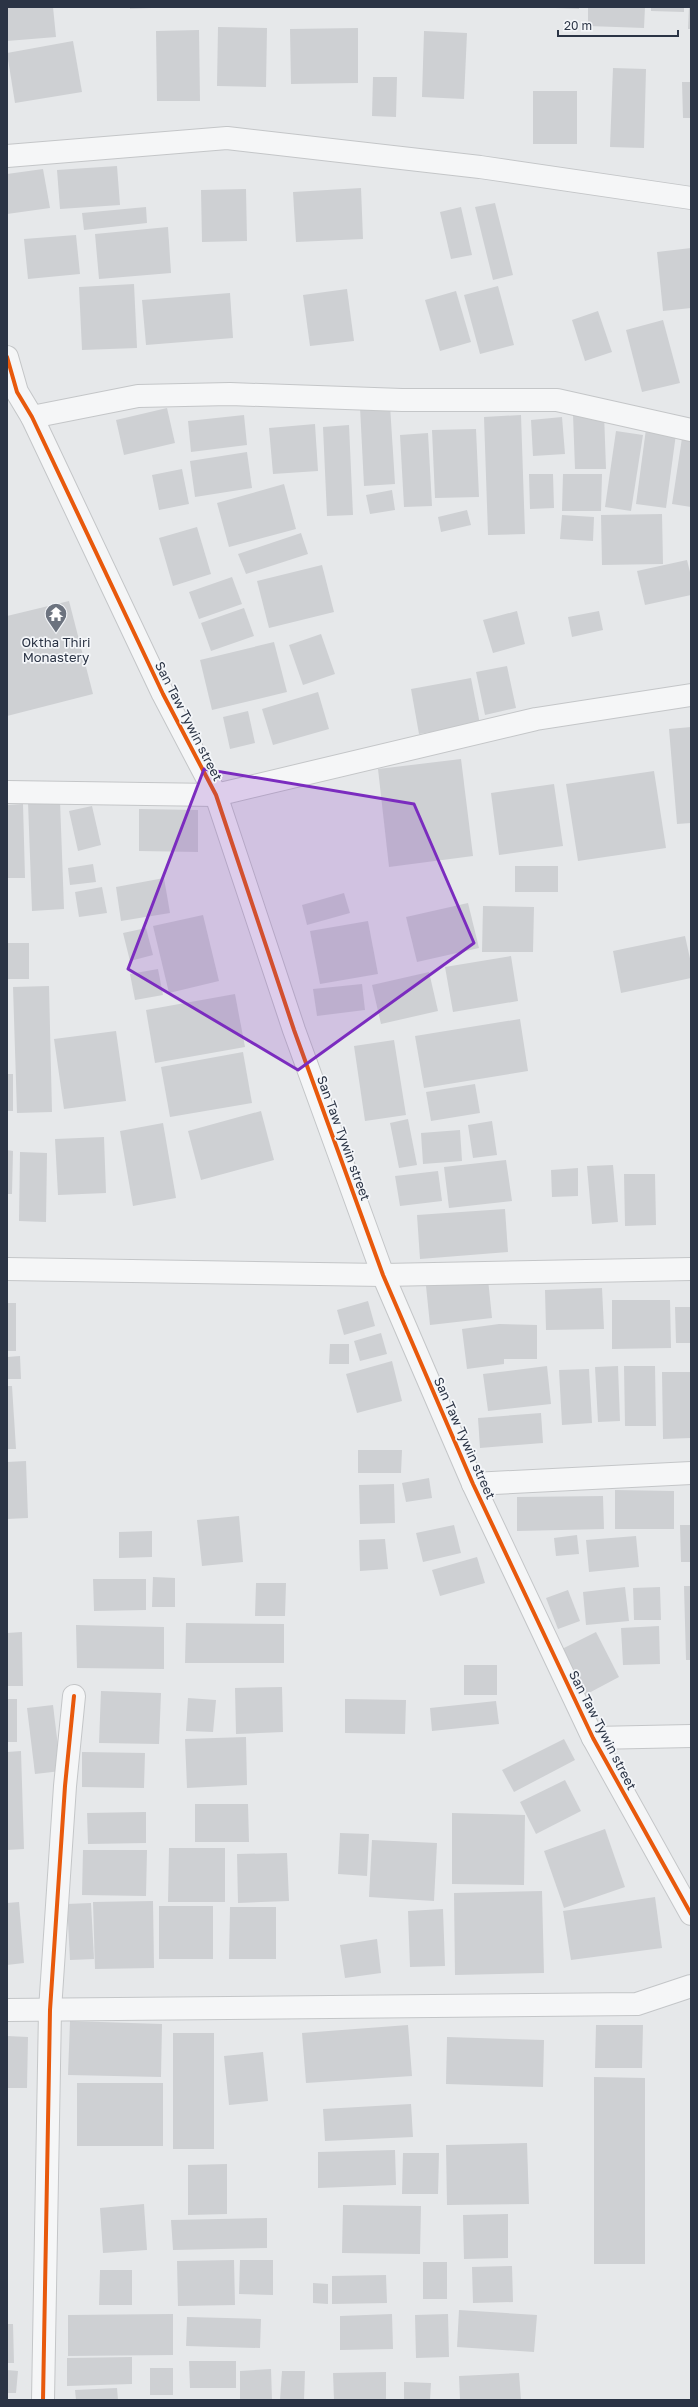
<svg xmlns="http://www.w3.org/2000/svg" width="698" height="2407" font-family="'Golos Text',sans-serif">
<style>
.building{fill:#ced0d3}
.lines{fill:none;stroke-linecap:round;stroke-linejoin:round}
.minor-casing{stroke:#c4c6c8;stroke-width:24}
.minor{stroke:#f5f6f7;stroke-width:22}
.cycleway-casing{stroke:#f4f6f9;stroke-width:6}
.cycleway{stroke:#e8590c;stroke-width:4}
.marked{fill:#7b2cbf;fill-opacity:0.2;stroke:#7b2cbf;stroke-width:3;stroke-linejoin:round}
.labels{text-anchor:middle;stroke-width:3.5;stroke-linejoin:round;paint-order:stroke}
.poi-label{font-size:13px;fill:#2b3445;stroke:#f4f6f9}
.street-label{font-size:13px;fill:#2b3445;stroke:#f4f6f9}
</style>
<rect width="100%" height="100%" fill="#e6e8ea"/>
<!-- building -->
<g class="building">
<path d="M7 7H53L56 37 7 41Z"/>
<path d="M130 7H152V8L130 9Z"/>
<path d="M555 7H579V9L555 8Z"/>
<path d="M588 7H645L644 28 588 26Z"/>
<path d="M651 7H684V12L651 11Z"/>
<path d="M689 7H691V29H688Z"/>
<path d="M218 27 267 28 266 87 217 86Z"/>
<path d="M358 28V83L291 84 290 29Z"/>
<path d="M199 30 200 101H157L156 31Z"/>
<path d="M424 31 467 33 464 99 422 97Z"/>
<path d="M73 41 82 92 15 103 7 53Z"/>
<path d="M613 68 646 69 644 148 610 147Z"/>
<path d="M373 77H397L396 117 372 116Z"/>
<path d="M682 82H691V118H683Z"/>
<rect x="533" y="91" width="44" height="53"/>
<path d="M117 166 120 205 60 209 57 170Z"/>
<path d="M43 169 50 208 7 214V174Z"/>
<path d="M361 188 363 239 296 242 293 192Z"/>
<path d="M246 189 247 241 202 242 201 190Z"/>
<path d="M495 203 513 275 493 280 475 207Z"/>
<path d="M146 207 147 223 84 230 82 213Z"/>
<path d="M461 207 472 255 451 259 440 212Z"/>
<path d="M168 227 171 273 99 279 95 234Z"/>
<path d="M76 235 80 274 28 279 24 239Z"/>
<path d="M691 248V308L663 311 657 252Z"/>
<path d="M134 284 137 348 82 350 79 287Z"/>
<path d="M498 286 514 345 480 354 464 295Z"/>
<path d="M347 289 354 341 310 346 303 295Z"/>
<path d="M456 291 471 342 440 351 425 300Z"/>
<path d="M230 293 233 338 146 345 142 300Z"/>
<path d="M598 311 612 352 585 361 572 320Z"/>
<path d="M663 320 680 383 642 392 626 330Z"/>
<path d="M390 405 395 484 364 486 360 407Z"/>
<path d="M167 408 175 443 124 455 116 420Z"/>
<path d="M604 413 606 469H575L573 414Z"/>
<path d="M244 415 247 445 191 452 188 421Z"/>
<path d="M521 415 525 534 488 535 484 417Z"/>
<path d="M562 417 565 454 533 456 531 420Z"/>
<path d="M315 424 318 471 273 474 269 428Z"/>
<path d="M349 425 353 515 327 516 323 427Z"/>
<path d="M476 429 479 497 435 498 432 430Z"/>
<path d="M646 429 676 434 666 508 636 504Z"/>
<path d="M616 431 643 435 631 511 605 507Z"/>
<path d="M428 433 432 506 404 507 400 435Z"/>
<path d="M682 438 691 440V507L672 504Z"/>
<path d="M247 452 252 488 195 497 190 461Z"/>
<path d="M182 469 189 504 159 510 152 475Z"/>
<path d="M529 474H553L554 508 530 509Z"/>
<path d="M563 474H602L601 511H562Z"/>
<path d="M284 484 296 529 229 547 217 503Z"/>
<path d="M392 490 395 510 370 514 366 495Z"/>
<path d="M467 510 471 525 441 532 438 517Z"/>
<path d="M662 514 663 564 602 565 601 515Z"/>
<path d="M562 515 594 517 593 541 560 539Z"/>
<path d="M197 527 211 574 173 586 159 538Z"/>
<path d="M301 533 308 554 246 574 238 554Z"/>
<path d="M687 560 691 576V595L645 605 637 571Z"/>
<path d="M322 565 334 612 269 628 257 581Z"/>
<path d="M232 577 242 604 199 619 189 592Z"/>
<path d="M69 601 93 694 7 716V616Z"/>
<path d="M244 608 254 636 211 651 201 623Z"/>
<path d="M517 611 525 644 493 653 483 620Z"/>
<path d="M599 611 603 630 572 637 568 617Z"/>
<path d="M321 634 335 674 303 685 289 645Z"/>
<path d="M274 642 287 692 212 710 200 660Z"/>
<path d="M507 666 516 708 485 715 476 672Z"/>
<path d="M471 678 480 724 419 734 411 689Z"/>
<path d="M318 692 329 729 273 745 262 709Z"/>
<path d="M248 711 255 743 230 749 223 717Z"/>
<path d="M691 727V823L677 824 669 729Z"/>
<path d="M461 759 473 856 389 867 378 769Z"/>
<path d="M654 771 666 848 578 861 566 784Z"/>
<path d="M554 784 563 846 499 855 491 793Z"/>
<path d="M60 801 64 909 32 911 28 802Z"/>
<path d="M23 804 25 878H7V805Z"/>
<path d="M92 806 101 845 78 851 69 811Z"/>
<path d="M139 809 198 810V852L139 851Z"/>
<path d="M93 864 96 882 70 885 68 868Z"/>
<rect x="515" y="866" width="43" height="26"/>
<path d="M164 878 170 913 121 921 116 887Z"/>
<path d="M102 887 107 913 79 917 75 892Z"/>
<path d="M344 893 350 913 307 925 302 905Z"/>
<path d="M468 903 479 948 417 962 406 917Z"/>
<path d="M483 906 534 907 533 952H482Z"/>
<path d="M203 915 219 981 169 993 153 926Z"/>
<path d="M368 921 378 974 320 984 310 931Z"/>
<path d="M146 928 153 955 130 961 123 933Z"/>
<path d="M685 936 691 963V978L621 993 613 951Z"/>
<rect x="7" y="943" width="22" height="36"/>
<path d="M511 956 518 1001 453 1012 445 967Z"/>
<path d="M158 969 163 995 135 1000 130 974Z"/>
<path d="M429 972 438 1011 381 1024 372 985Z"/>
<path d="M362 984 365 1010 317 1016 313 989Z"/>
<path d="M49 986 52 1112 17 1113 13 987Z"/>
<path d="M235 994 245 1047 155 1063 146 1010Z"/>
<path d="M520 1019 528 1071 424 1088 415 1036Z"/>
<path d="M116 1031 126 1101 64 1109 54 1039Z"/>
<path d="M394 1040 406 1115 365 1121 354 1046Z"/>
<path d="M243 1052 252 1103 170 1117 161 1067Z"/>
<rect x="7" y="1074" width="6" height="37"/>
<path d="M475 1084 480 1113 431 1121 426 1092Z"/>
<path d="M261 1111 274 1160 201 1180 188 1131Z"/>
<path d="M408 1119 417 1165 399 1168 390 1123Z"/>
<path d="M492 1121 497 1155 473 1158 468 1125Z"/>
<path d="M163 1123 176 1198 133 1206 120 1131Z"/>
<path d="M460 1130 462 1161 423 1164 421 1133Z"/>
<path d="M104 1137 106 1193 58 1195 55 1139Z"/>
<path d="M7 1150 13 1151 12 1194H7Z"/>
<path d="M20 1152 47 1153 46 1222 19 1221Z"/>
<path d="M506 1160 512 1201 449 1208 444 1167Z"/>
<path d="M613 1165 618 1222 592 1224 587 1166Z"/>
<path d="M578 1168V1196L552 1197 551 1170Z"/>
<path d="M438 1171 442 1201 400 1206 395 1176Z"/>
<path d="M624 1174H655L656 1225 625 1226Z"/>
<path d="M505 1209 508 1252 420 1259 417 1215Z"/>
<path d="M488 1279 492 1318 430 1325 426 1286Z"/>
<path d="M602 1288 604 1329 546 1330 545 1290Z"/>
<path d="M612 1300H670L671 1348 612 1349Z"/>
<path d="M368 1301 375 1326 344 1335 337 1310Z"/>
<rect x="7" y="1303" width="9" height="48"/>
<path d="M675 1307H691V1343H676Z"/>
<path d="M499 1324 537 1325V1359H504V1364L467 1369 462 1329Z"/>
<path d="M381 1333 387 1354 360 1361 354 1341Z"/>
<path d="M330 1344H349V1364H329Z"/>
<path d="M20 1356 21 1379H7V1357Z"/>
<path d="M392 1361 402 1401 357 1413 346 1374Z"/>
<path d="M547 1366 551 1404 488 1411 483 1374Z"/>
<path d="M618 1366 620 1421 598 1422 595 1367Z"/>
<path d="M624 1366H655L656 1426H625Z"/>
<path d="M589 1369 592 1423 562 1425 559 1370Z"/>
<path d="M662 1372H691V1438L663 1439Z"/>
<path d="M7 1386H12L16 1449H7Z"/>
<path d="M541 1413 543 1443 480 1448 478 1418Z"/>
<path d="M358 1450H402L401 1473H358Z"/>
<path d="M26 1461 28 1518 7 1519V1462Z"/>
<path d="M429 1478 432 1498 406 1502 402 1483Z"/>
<path d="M394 1484 395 1523 360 1524 359 1485Z"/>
<path d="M615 1490 674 1491V1529H615Z"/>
<path d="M603 1496 604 1529 517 1531V1497Z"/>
<path d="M239 1516 243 1562 202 1566 197 1520Z"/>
<path d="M454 1525 461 1553 423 1562 416 1533Z"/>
<path d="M680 1525H691V1562H681Z"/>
<path d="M152 1531V1557L119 1558V1532Z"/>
<path d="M577 1535 579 1554 556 1556 554 1538Z"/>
<path d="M636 1536 639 1567 589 1572 586 1540Z"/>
<path d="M385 1539 388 1569 360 1571 359 1540Z"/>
<path d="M477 1557 485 1583 440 1596 432 1570Z"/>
<path d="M153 1577 175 1578V1607H152Z"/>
<path d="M93 1579H146V1610L94 1611Z"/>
<path d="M256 1583H286L285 1616H255Z"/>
<path d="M684 1586H691V1660H686Z"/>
<path d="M625 1587 629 1621 586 1625 583 1592Z"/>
<path d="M660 1587 661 1620H634L633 1588Z"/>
<path d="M568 1590 580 1621 558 1629 546 1598Z"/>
<path d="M186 1623 284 1624V1663H185Z"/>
<path d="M76 1625 164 1627V1669L77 1668Z"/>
<path d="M659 1626 660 1664 623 1665 621 1628Z"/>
<path d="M22 1632 23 1686H7V1633Z"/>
<path d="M596 1632 619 1677 585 1695 562 1649Z"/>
<rect x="464" y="1665" width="33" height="30"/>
<path d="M282 1687 283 1732 236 1734 235 1688Z"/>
<path d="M101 1691 161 1693 159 1744 99 1743Z"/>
<path d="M188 1698 216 1700 213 1732 186 1731Z"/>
<rect x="7" y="1699" width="10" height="43"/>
<path d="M345 1699 406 1700 405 1734 345 1733Z"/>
<path d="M496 1701 499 1724 432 1731 430 1708Z"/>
<path d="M53 1705 61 1771 35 1774 27 1708Z"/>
<path d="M246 1737 247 1785 187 1788 185 1739Z"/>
<path d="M564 1739 575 1760 514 1792 502 1770Z"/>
<path d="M21 1751 24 1849 7 1850V1752Z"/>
<path d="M82 1752 145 1753 144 1788 82 1787Z"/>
<path d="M565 1780 581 1811 536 1834 520 1802Z"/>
<path d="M195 1804H248L249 1842H195Z"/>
<path d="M146 1812V1843L88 1844 87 1813Z"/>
<path d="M452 1813 525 1815 524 1885 452 1884Z"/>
<path d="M605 1829 625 1887 564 1908 544 1851Z"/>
<path d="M340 1833 369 1834 367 1876 338 1874Z"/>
<path d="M372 1840 437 1843 434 1901 369 1897Z"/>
<path d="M169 1848H225V1902H168Z"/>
<path d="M83 1850H147L146 1896 82 1895Z"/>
<path d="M287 1853 289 1901 238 1903 237 1854Z"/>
<path d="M542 1891 544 1973 455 1975 454 1893Z"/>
<path d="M655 1897 662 1948 571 1960 563 1911Z"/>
<path d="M153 1901 154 1968 95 1969 93 1902Z"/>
<path d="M19 1902 24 1963 7 1965V1903Z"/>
<path d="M91 1903 94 1959 70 1960 67 1904Z"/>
<rect x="159" y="1906" width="54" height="53"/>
<path d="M230 1907H276V1959H229Z"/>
<path d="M443 1909 445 1966 410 1967 408 1911Z"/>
<path d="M377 1939 381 1973 345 1978 340 1945Z"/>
<path d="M70 2021 162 2024 161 2077 68 2075Z"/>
<path d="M408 2025 412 2076 306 2083 302 2033Z"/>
<path d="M596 2025H643L642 2068H595Z"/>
<rect x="173" y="2033" width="41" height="116"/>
<path d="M7 2036 28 2037 27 2088H7Z"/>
<path d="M447 2037 544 2040 543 2087 446 2084Z"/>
<path d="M263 2052 268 2101 229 2105 224 2056Z"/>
<path d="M594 2077 645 2078V2264H594Z"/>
<rect x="77" y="2083" width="86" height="63"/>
<path d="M411 2104 413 2137 325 2141 323 2109Z"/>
<path d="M527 2143 529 2204 447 2205 446 2145Z"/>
<path d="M395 2150 396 2185 318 2188V2152Z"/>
<path d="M403 2153H439L438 2194H402Z"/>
<path d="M227 2164V2214L188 2215V2165Z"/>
<path d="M144 2204 147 2250 103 2253 100 2208Z"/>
<path d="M343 2205 421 2206 420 2254 342 2253Z"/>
<path d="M508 2214V2258L464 2259 463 2215Z"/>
<path d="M267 2218V2248L173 2250 171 2220Z"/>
<path d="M234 2260 235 2305 178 2306 177 2261Z"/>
<path d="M240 2260H273V2295L239 2294Z"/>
<rect x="423" y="2262" width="24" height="37"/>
<path d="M512 2266 513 2302 473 2303 472 2267Z"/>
<path d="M100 2270H132V2305H99Z"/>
<path d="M386 2275 387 2303 332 2304V2276Z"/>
<path d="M313 2283 328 2284V2304L313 2303Z"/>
<path d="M459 2310 537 2315 534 2352 457 2347Z"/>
<path d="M173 2314V2355L68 2356V2315Z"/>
<path d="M392 2314 393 2349 340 2350V2316Z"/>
<path d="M448 2314 449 2357 416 2358 415 2315Z"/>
<path d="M187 2317 261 2319 260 2348 186 2346Z"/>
<path d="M7 2324H13L14 2363H7Z"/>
<path d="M132 2357V2384L67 2386V2358Z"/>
<path d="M189 2361H236V2388H190Z"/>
<rect x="150" y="2368" width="23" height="27"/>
<path d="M271 2369 272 2400H240V2371Z"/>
<path d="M7 2370 18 2371 16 2393H7Z"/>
<path d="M282 2371H305L304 2400H280Z"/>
<path d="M386 2372V2400H334L333 2373Z"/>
<path d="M519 2373 521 2400H460L459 2376Z"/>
<path d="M404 2382 431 2383 430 2400H404Z"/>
<path d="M117 2388 118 2400H76L75 2390Z"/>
</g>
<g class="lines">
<!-- minor casing -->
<g class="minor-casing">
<g id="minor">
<path d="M7 156 227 138 480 167 691 198"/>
<path d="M7 357 17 392 32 417 163 694 216 795 294 1030 383 1275 473 1484 593 1738 691 1914"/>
<path d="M32 417 138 396 230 394 402 400H557L691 430"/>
<path d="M7 792 216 795 536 719 691 695"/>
<path d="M7 1269 383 1275 691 1269"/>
<path d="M473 1484 691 1473"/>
<path d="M593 1738 691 1736"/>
<path d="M7 2010 637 2004 691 1986"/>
<path d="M43 2400 50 2010 65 1786 74 1696"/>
</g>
</g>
<!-- minor -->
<use href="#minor" class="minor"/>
<!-- cycleway casing -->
<g class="cycleway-casing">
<g id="cycleway">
<path d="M7 357 17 392 32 417 163 694 216 795 294 1030 383 1275 473 1484 593 1738 691 1914"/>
<path d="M43 2400 50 2010 65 1786 74 1696"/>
</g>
</g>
<!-- cycleway -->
<use href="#cycleway" class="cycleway"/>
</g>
<!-- marked area -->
<path class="marked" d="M204 769 414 804 474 943 298 1070 128 969Z"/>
<!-- icons -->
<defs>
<g id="temple-pin" transform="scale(1.15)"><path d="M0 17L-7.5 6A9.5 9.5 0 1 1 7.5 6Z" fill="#6c737f" stroke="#f4f6f9"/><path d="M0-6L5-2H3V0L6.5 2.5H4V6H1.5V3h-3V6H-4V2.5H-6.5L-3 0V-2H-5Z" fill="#fff"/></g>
</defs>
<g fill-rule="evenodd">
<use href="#temple-pin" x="56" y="614"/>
</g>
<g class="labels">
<!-- poi labels -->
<g class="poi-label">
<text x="56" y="647">Oktha Thiri<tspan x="56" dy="15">Monastery</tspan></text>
</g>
<!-- street labels -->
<g class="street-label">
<text transform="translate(189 721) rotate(63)" y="5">San Taw Tywin street</text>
<text transform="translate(344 1138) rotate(70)" y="5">San Taw Tywin street</text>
<text transform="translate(465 1438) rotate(66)" y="5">San Taw Tywin street</text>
<text transform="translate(603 1730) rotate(63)" y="5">San Taw Tywin street</text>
</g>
</g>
<!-- border -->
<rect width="698" height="2407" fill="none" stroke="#2b3445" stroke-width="16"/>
<!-- scale -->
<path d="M558 30v6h120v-6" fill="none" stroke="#2b3445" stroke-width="2"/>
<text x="564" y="30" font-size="12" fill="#2b3445" stroke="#f4f6f9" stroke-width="3" paint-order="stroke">20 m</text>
</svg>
